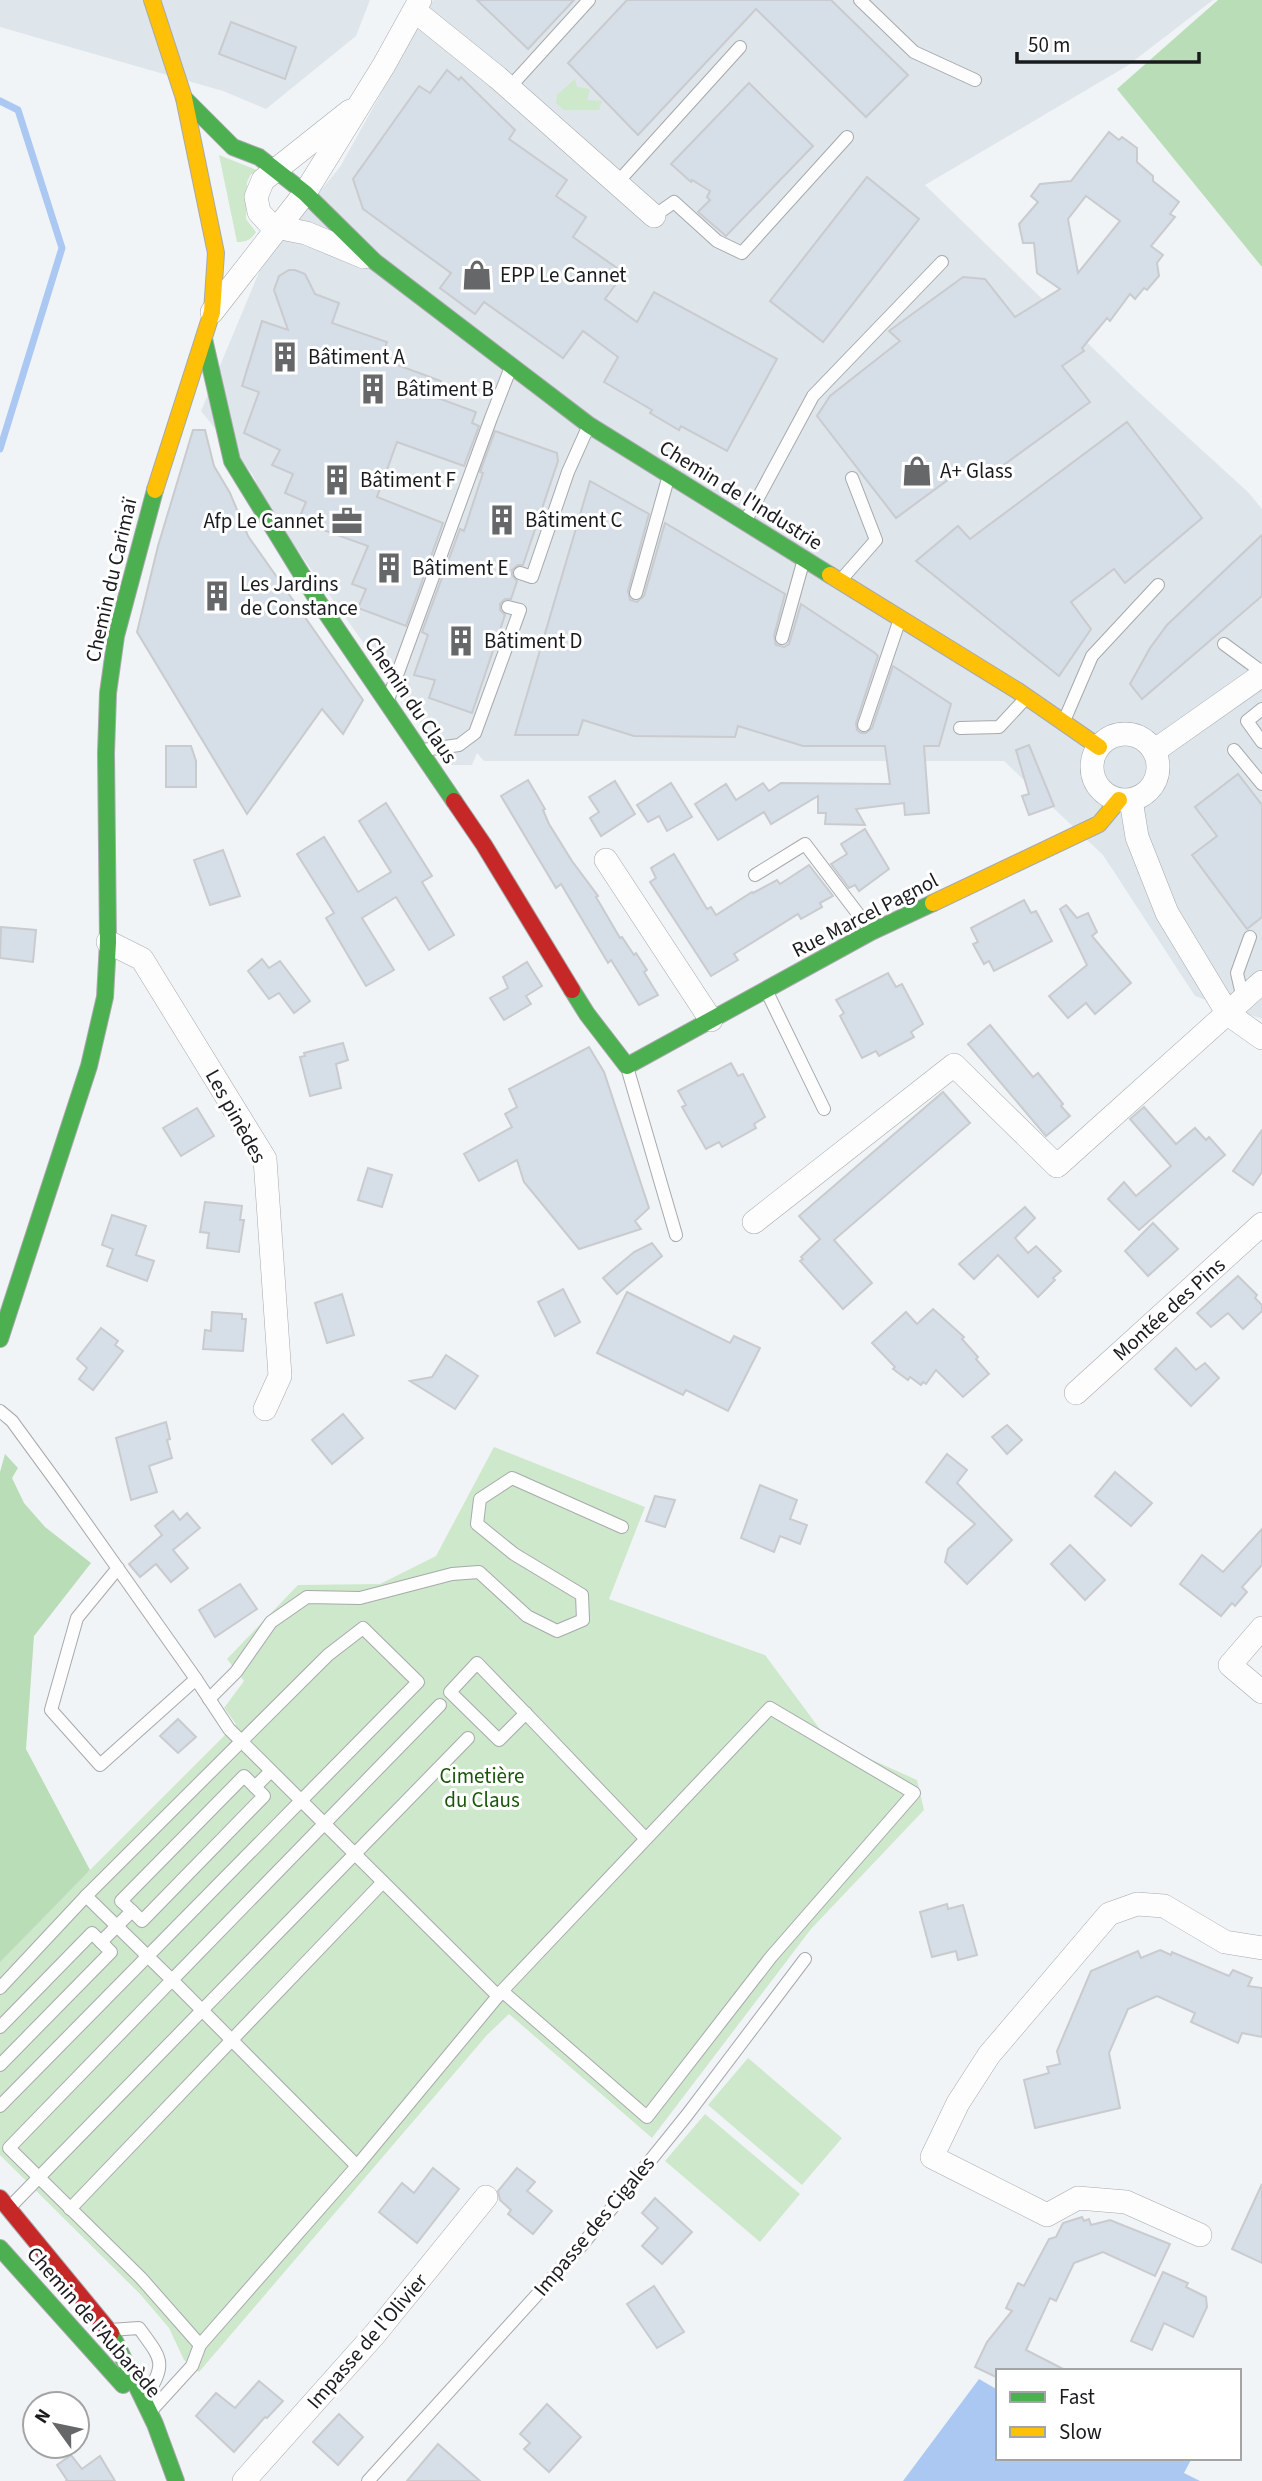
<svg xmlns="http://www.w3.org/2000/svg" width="1262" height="2481" font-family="'Source Sans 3',sans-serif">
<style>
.built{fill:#dee5eb}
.green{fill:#cee8cc}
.forest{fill:#b9ddb6}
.water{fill:#abc8f3}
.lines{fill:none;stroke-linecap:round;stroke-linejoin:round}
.stream{stroke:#abc8f3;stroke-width:7}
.building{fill:#d6dee8;stroke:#c9cbce;stroke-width:2;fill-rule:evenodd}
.lane-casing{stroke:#a7a9ab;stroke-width:14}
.street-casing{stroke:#a7a9ab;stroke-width:24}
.fast-casing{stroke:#a7a9ab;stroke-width:18}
.slow-casing{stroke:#a7a9ab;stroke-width:18}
.jam-casing{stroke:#a7a9ab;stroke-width:18}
.lane{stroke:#fdfdfe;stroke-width:12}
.street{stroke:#fdfdfe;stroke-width:23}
.fast{stroke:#4caf50;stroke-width:16}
.slow{stroke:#ffc107;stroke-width:16}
.jam{stroke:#c62828;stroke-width:16}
.labels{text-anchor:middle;stroke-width:6;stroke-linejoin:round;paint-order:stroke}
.poi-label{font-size:21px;fill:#1a1b1d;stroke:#fff;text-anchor:start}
.street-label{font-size:21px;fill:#1a1b1d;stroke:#fff}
.park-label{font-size:21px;fill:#19560b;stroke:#fff}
</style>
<rect width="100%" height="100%" fill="#f1f4f7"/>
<!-- built -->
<g class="built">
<path d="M0 0H370L356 36 266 109 223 91 0 27Z"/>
<path d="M433 0H1213L1127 66 925 185 1134 388 1249 493 1262 509V1019L1195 996 1103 855 1004 761H484L477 753 472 765H450L277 521 252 474 201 411 265 258 340 167Z"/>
</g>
<!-- green -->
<g class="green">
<path d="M575 79 577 87 590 89 587 100 602 101 599 110H564L556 103 557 95Z"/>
<path d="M219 155 259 171 251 174 247 182 246 219 256 232C251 240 246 242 237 242Z"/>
<path d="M494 1447 645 1507 609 1599 765 1655 828 1740 917 1780 924 1810 811 1929 652 2138 509 2014 487 2035 199 2372 184 2360 169 2328 140 2294 0 2155V1850L45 1915 236 1724 224 1708 244 1681 227 1659 298 1585 380 1584 436 1556Z"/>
<path d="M748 2058 842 2138 802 2185 708 2105Z"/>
<path d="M705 2114 800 2194 760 2242 665 2161Z"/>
</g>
<!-- forest -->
<g class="forest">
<path d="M1218 0H1262V267L1117 89Z"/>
<path d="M5 1454 18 1468 12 1478 24 1503 45 1527 91 1563 34 1636 26 1749 90 1870 0 1962V1472Z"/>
</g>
<!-- water -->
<path class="water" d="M979 2379 998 2390V2458H1192L1184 2473 1200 2481H903Z"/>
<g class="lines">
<!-- stream -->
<path class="stream" d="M0 101 18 110 62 248 0 449"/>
</g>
<!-- building -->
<g class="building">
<path d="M477 0H574L528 49Z"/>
<path d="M627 0H831L908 75 866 117 756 9 638 135 568 63Z"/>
<path d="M231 22 296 47 285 79 219 54Z"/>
<path d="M447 70 459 80 461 77 515 130 509 139 567 180 556 196 586 217 573 237 624 273 605 299 637 322 654 292 777 359 727 451 681 426 679 430 650 413 652 410 604 382 618 357 583 331 563 358 484 302 475 314 440 288 451 273 363 209 353 179 419 86 430 93Z"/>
<path d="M749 83 813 146 726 236 698 212 710 200 707 197 710 191 692 180 691 182 671 164Z"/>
<path d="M1109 132 1119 140 1122 137 1137 148V162L1153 176V181L1179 202 1170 214 1175 217 1151 246 1163 255 1157 263 1159 276 1147 290 1144 288 1135 299 1130 294 1110 321 1107 318 1082 348 1084 351 1062 366 1090 402 983 480 971 463 896 518 817 416 830 396 900 341 889 331 963 277 985 279 1015 317 1060 289 1037 273 1034 243H1023L1019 224 1038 202 1031 196 1040 184 1071 181ZM1086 196 1120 221 1078 273 1068 219Z"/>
<path d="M867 177 919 219 823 342 770 301Z"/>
<path d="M289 270H295L305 274 315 294 339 303 332 323 387 342 381 359 441 381 435 397 476 412 472 423 479 426 464 466 397 442 377 497 443 523 406 626 358 608 366 589 352 584 368 546 298 521 306 502 285 493 293 474 272 465 280 450 244 433 259 392 242 386 262 321 288 330 274 290 279 276Z"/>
<path d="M1127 422 1202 518 1125 583 1114 569 1071 602 1091 629 1059 676 916 561 958 526 970 539Z"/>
<path d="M193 430H205L214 466 230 493 248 536 363 700 343 734 322 709 247 814 137 632 158 546Z"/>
<path d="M495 431 557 453 558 461 523 565H518L512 570V575L517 581 511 599H505L500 604V610L505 615 472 713 429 698 435 680 414 675 428 635 422 632 460 529 464 531 483 473 480 472Z"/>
<path d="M590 481 649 514 628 591 630 600 637 602 644 596 665 523 785 594 774 636 776 645 784 647 789 644 801 604 875 653 878 656 856 723 857 730 861 733H866L872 728 893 666 951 704 939 746H924L929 813 905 815 904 803 856 809 865 825 825 824 826 813H818V796L771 824 764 812 718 840 695 804 726 784 736 800 763 783 769 791 781 783 890 784 885 746H803L738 726 735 737 634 736 583 720 578 735H515Z"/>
<path d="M1262 535V596L1142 699 1130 684 1150 648 1167 625Z"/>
<path d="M1029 745 1054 806 1029 815 1022 796 1029 794 1016 750Z"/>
<path d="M166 746H191L196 761V787H166Z"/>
<path d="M1238 774 1262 805V917L1247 929 1192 855 1217 836 1195 807Z"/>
<path d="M528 780 545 809 543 810 549 824 572 861 598 896 596 897 620 938 622 937 634 955 636 953 647 970 644 972 658 995 639 1005 611 960 608 963 561 884 556 888 501 796Z"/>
<path d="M615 781 635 814 601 836 590 818 599 812 589 797Z"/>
<path d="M671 783 692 817 667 831 659 816 648 822 637 805Z"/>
<path d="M386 803 432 876 422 882 454 935 429 950 396 897 362 918 394 970 366 986 326 918 334 913 297 854 324 837 358 892 391 872 359 821Z"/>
<path d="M865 829 889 869 859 891 855 885 849 888 831 864 847 854 841 844Z"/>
<path d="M223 850 240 896 210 905 194 860Z"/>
<path d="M674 854 707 909 711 907 716 915 752 892 753 893 777 880 780 884 809 865 833 896 820 903 822 907 801 919 798 914 734 954 738 960 711 976 650 882 656 878 651 868Z"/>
<path d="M1024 900 1031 913 1036 911 1052 941 994 971 989 961 984 964 973 944 978 942 971 928Z"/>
<path d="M1066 905 1077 918 1088 913 1097 932 1092 936 1131 983 1095 1014 1086 1003 1068 1018 1049 996 1087 965 1060 909Z"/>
<path d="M1 927 36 930 33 962 0 958Z"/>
<path d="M262 959 269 968 280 961 310 1001 294 1013 279 993 269 999 248 971Z"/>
<path d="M527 962 542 986 526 996 531 1004 504 1020 490 998 508 988 503 977Z"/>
<path d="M888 973 896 987 902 984 923 1024 911 1032 914 1037 879 1056 876 1051 862 1058 840 1016 844 1013 836 1000Z"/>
<path d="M990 1025 1033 1077 1038 1073 1063 1104 1061 1106 1070 1116 1046 1136 968 1044Z"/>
<path d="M343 1043 348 1060 336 1064 341 1088 310 1096 300 1057 305 1056 304 1053Z"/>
<path d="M589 1047 604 1072 649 1208 635 1221 641 1229 579 1249 524 1182 517 1160 479 1181 464 1154 512 1127 505 1114 517 1107 509 1089Z"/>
<path d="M731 1063 738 1076 743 1074 765 1117 754 1124 756 1128 722 1147 719 1142 706 1149 682 1107 686 1105 678 1091Z"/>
<path d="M943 1092 970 1123 834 1240 872 1283 843 1309 800 1261 803 1259 801 1257 820 1239 799 1216Z"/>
<path d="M1144 1107 1176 1144 1195 1128 1206 1140 1209 1137 1225 1155 1139 1230 1108 1199 1124 1182 1136 1196 1171 1166 1130 1119Z"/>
<path d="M197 1108 214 1136 181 1156 163 1128Z"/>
<path d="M1262 1130V1172L1253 1185 1233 1171Z"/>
<path d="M368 1168 392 1175 382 1207 358 1200Z"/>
<path d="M205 1202 242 1206 240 1220H244L239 1252 207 1248 209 1233 200 1232Z"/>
<path d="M1025 1207 1035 1218 1015 1238 1028 1253 1036 1246 1061 1271 1053 1278 1055 1280 1038 1297 998 1255 974 1279 959 1264Z"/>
<path d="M112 1215 146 1226 136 1255 154 1261 147 1281 107 1266 113 1249 102 1245Z"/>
<path d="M1153 1223 1178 1249 1148 1276 1125 1251Z"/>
<path d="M652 1243 662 1256 617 1294 603 1278 634 1252Z"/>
<path d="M1238 1276 1257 1295 1255 1298 1262 1305V1311L1243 1329 1228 1313 1211 1327 1197 1313Z"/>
<path d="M563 1289 580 1322 555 1336 538 1302Z"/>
<path d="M627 1292 730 1343 734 1336 760 1348 728 1411 686 1390 683 1395 597 1353Z"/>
<path d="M342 1294 354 1335 327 1343 315 1303Z"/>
<path d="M933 1309 964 1337 962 1339 978 1357 976 1359 989 1374 963 1397 936 1370 926 1384 923 1382 921 1385 910 1377 908 1380 893 1369 895 1367 872 1343 906 1312 917 1324Z"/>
<path d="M212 1312 242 1314V1319H246L243 1351 203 1349 205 1330 211 1331Z"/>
<path d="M101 1328 118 1341 115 1345 123 1351 93 1390 79 1379 87 1368 77 1359Z"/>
<path d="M1176 1348 1196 1370 1205 1363 1219 1378 1191 1406 1155 1369Z"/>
<path d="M446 1355 478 1376 455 1409 410 1381 432 1377Z"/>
<path d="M343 1414 363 1438 332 1464 312 1440Z"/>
<path d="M166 1422 170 1439 167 1440 172 1458 149 1466 157 1492 131 1500 116 1438Z"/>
<path d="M1007 1425 1022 1440 1007 1454 992 1437Z"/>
<path d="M947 1454 967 1470 957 1483 1012 1540 967 1584 945 1562 948 1549 975 1524 926 1482Z"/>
<path d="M1115 1472 1152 1503 1131 1526 1095 1496Z"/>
<path d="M760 1485 797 1500 790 1519 807 1525 800 1544 780 1536 774 1552 741 1538Z"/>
<path d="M655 1496 675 1500 665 1527 646 1521Z"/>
<path d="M173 1511 180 1520 187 1513 200 1528 173 1550 188 1568 171 1582 156 1564 140 1577 129 1564 162 1535 155 1526Z"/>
<path d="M1262 1529V1565L1242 1587 1247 1592 1235 1606 1232 1603 1221 1616 1180 1584 1202 1555 1223 1572Z"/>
<path d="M1070 1545 1105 1580 1085 1600 1051 1564Z"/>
<path d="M240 1584 257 1609 215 1637 199 1610Z"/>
<path d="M178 1719 196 1737 178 1753 160 1736Z"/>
<path d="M947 1904 948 1909 963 1905 977 1955 958 1960 956 1951 932 1957 920 1912Z"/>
<path d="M1160 1950 1171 1955 1172 1952 1229 1976 1233 1970 1252 1978 1248 1986 1262 1988V2037L1242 2033 1238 2043 1191 2022 1195 2013 1157 1996 1128 2009 1109 2053 1120 2108 1035 2128 1024 2080 1049 2073 1047 2067 1060 2064 1057 2051 1091 1971 1138 1951 1141 1958Z"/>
<path d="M433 2168 459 2189 417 2243 379 2212 402 2183 414 2193Z"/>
<path d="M517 2168 535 2182 527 2191 552 2211 533 2234 508 2214 511 2210 500 2200 498 2191Z"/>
<path d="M1262 2184V2263L1232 2249Z"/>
<path d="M655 2198 692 2232 662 2264 642 2246 658 2228 642 2213Z"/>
<path d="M1082 2217 1084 2221 1089 2219 1091 2225 1110 2220 1170 2244 1155 2276 1103 2252 1074 2263 1056 2301 1050 2298 1026 2350 1067 2371H998V2378L975 2367 987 2342 1012 2311 1006 2308 1018 2283 1024 2286 1049 2239 1056 2237 1063 2223Z"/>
<path d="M1163 2272 1188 2283 1186 2287 1206 2297 1207 2307 1193 2337 1164 2323 1152 2350 1131 2341Z"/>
<path d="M654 2286 684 2332 657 2348 627 2304Z"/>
<path d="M259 2381 283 2401 267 2418 265 2417 234 2452 196 2416 216 2393 235 2408Z"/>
<path d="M547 2404 581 2437 549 2472 524 2449 530 2443 520 2434Z"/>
<path d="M339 2414 363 2437 338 2465 313 2442Z"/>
<path d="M438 2444 480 2481H407Z"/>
<path d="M71 2455 82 2469 100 2456 115 2481H66L67 2480 57 2465Z"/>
</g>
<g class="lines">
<!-- lane casing -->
<g class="lane-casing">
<g id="lane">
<path d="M860 0 914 52 975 80"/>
<path d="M509 88 589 0"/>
<path d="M617 183 740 47"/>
<path d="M654 216 674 202 717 241 742 253 847 137"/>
<path d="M745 522 813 396 942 262"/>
<path d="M520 573 532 577 568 472 589 425"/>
<path d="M840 581 876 540 852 478"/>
<path d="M636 593 669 475"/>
<path d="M782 638 804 559"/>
<path d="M1224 644 1262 672"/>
<path d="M389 697 491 418 511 367"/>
<path d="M1262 709 1247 721 1262 742"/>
<path d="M1064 721 1092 656 1158 585"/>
<path d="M864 725 900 619"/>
<path d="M960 728 999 727 1026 698"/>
<path d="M423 750 459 745 475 733 520 610 508 607"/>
<path d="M1234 750 1262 784"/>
<path d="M755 875 805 844 871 931"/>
<path d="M766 990 824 1109"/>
<path d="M1243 999 1237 973 1250 937"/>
<path d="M627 1067 676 1235"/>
<path d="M0 1411 12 1421 61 1488 196 1679 100 1765 51 1710 77 1618 118 1568"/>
<path d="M196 1679 229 1729 498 1996 502 1991 647 2117 771 1957 914 1793 770 1708 502 1991"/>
<path d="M209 1699 236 1672 271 1622 307 1597 360 1598 452 1574 479 1572 527 1616 557 1631 583 1620 582 1595 514 1554 477 1524 480 1499 512 1478 622 1527"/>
<path d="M526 1713 499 1740 450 1692 477 1663 537 1725 645 1838"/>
<path d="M86 1896 172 1980 9 2148 141 2278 200 2345"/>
<path d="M132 1911 142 1921 264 1796 255 1787"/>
<path d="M0 1988 86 1896 328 1655 363 1628 418 1682 0 2106"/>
<path d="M0 2027 92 1933 101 1942 132 1911 121 1901 244 1776 255 1787 271 1771"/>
<path d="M0 2065 111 1952 101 1942"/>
<path d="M357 2166 172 1980 440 1705"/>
<path d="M9 2208 468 1738"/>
<path d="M70 2209 383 1882"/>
<path d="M110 2330 139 2328C162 2360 167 2362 146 2397"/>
<path d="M151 2411 192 2366 200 2345 357 2166 498 1996"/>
<path d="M368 2481 582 2245 687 2115 805 1959"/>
</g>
</g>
<!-- street casing -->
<g class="street-casing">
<g id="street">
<path d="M415 11 497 77 654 216"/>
<path d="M350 111 263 180 256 197 259 212 269 223 276 227 306 233 364 257"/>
<path d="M212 312 305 193 384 65 420 0"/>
<circle cx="1125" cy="767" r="33"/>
<path d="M1154 751 1262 675"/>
<path d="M1131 800 1137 837 1167 913 1228 1014 1262 1038"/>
<path d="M606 860 711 1020"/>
<path d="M108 942 142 959 265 1159 280 1376 265 1409"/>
<path d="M754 1222 954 1065 1057 1166 1262 982"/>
<path d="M1076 1393 1262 1224"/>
<path d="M1262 1628 1230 1665 1262 1692"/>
<path d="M1200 2235 1126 2202 1078 2198 1047 2215 932 2157 958 2103 989 2055 1109 1914 1137 1904 1164 1906 1225 1942 1262 1948"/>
<path d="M244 2481 375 2334 486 2197"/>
</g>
</g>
<!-- fast casing -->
<g class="fast-casing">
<g id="fast">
<path d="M184 98 233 147 259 157 305 193 374 261 589 425 830 575"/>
<path d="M204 339 232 461 318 601 454 801"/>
<path d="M572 990 587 1014 627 1066 871 932 933 903"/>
<path d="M0 1339 89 1066 105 997 108 942 106 753 108 693 116 636 155 490"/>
<path d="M0 2248 123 2385"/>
<path d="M111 2333 155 2424 176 2481"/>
</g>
</g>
<!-- slow casing -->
<g class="slow-casing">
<g id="slow">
<path d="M152 0 184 98 216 253 212 312 155 490"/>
<path d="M830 575 1018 691 1099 747"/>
<path d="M933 903 1099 824 1119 800"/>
</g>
</g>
<!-- jam casing -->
<g class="jam-casing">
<g id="jam">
<path d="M454 801 484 845 572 990"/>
<path d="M0 2198 111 2333"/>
</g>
</g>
<!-- lane -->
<use href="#lane" class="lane"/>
<!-- street -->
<use href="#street" class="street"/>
<!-- fast -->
<use href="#fast" class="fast"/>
<!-- slow -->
<use href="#slow" class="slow"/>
<!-- jam -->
<use href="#jam" class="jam"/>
</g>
<!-- icons -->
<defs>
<g id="shop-bare" transform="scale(2.415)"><path d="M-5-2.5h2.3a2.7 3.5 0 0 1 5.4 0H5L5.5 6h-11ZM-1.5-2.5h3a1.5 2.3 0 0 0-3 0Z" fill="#656769" stroke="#fff" stroke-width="2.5" paint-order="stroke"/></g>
<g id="building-bare" transform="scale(2.415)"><path d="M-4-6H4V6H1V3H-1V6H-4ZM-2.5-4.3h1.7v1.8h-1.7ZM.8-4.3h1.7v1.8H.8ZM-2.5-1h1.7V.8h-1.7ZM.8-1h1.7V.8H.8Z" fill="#656769" stroke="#fff" stroke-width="2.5" paint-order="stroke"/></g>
<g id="office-bare" transform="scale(2.415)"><path d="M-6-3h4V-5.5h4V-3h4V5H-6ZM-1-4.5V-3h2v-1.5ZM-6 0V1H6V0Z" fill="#656769" stroke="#fff" stroke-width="2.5" paint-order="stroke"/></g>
</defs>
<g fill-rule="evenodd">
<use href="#shop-bare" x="477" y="275"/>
<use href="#building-bare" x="285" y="357"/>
<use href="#building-bare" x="373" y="389"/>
<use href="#shop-bare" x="917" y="471"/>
<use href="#building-bare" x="337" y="480"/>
<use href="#building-bare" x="502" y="520"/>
<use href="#office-bare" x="347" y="521"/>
<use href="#building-bare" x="389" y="568"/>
<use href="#building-bare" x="217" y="596"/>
<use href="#building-bare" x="461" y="641"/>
</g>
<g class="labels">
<!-- poi labels -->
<g class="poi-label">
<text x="500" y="282">EPP Le Cannet</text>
<text x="308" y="364">Bâtiment A</text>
<text x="396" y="396">Bâtiment B</text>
<text x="940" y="478">A+ Glass</text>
<text x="360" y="487">Bâtiment F</text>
<text x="525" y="527">Bâtiment C</text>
<text x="324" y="528" text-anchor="end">Afp Le Cannet</text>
<text x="412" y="575">Bâtiment E</text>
<text x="240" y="591">Les Jardins<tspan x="240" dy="24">de Constance</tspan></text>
<text x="484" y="648">Bâtiment D</text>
</g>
<!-- street labels -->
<g class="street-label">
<text transform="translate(741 495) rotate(32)" y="7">Chemin de l'Industrie</text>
<text transform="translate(111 580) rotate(-77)" y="7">Chemin du Carimaï</text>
<text transform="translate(411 700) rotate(56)" y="7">Chemin du Claus</text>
<text transform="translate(865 915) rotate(-27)" y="7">Rue Marcel Pagnol</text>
<text transform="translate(236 1116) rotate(61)" y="7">Les pinèdes</text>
<text transform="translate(1169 1309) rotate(-42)" y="7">Montée des Pins</text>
<text transform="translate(594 2226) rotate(-50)" y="7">Impasse des Cigales</text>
<text transform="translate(94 2322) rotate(49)" y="7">Chemin de l'Aubarède</text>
<text transform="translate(367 2341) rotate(-49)" y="7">Impasse de l'Olivier</text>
</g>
<!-- park labels -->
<g class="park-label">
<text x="482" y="1783">Cimetière<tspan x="482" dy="24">du Claus</tspan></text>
</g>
</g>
<!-- legend -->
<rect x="996" y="2369" width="245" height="91" fill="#ffffff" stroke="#a3a4a5" stroke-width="2"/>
<rect x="1010" y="2392" width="35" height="10" fill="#4caf50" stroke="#a3a4a5" stroke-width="2"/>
<text x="1059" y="2404" font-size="21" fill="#1a1b1d">Fast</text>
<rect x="1010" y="2427" width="35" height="10" fill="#ffc107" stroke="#a3a4a5" stroke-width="2"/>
<text x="1059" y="2439" font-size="21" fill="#1a1b1d">Slow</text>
<!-- north arrow -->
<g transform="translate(56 2425) rotate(303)"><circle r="33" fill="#ffffff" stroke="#a3a4a5" stroke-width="2"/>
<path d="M0-5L12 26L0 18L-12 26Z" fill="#656769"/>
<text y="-10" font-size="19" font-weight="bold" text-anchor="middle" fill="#1a1b1d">N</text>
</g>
<!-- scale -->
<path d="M1017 52v10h182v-10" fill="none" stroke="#1a1b1d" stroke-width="3.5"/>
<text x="1028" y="52" font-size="21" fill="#1a1b1d" stroke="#ffffff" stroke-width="5" paint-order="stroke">50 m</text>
</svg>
